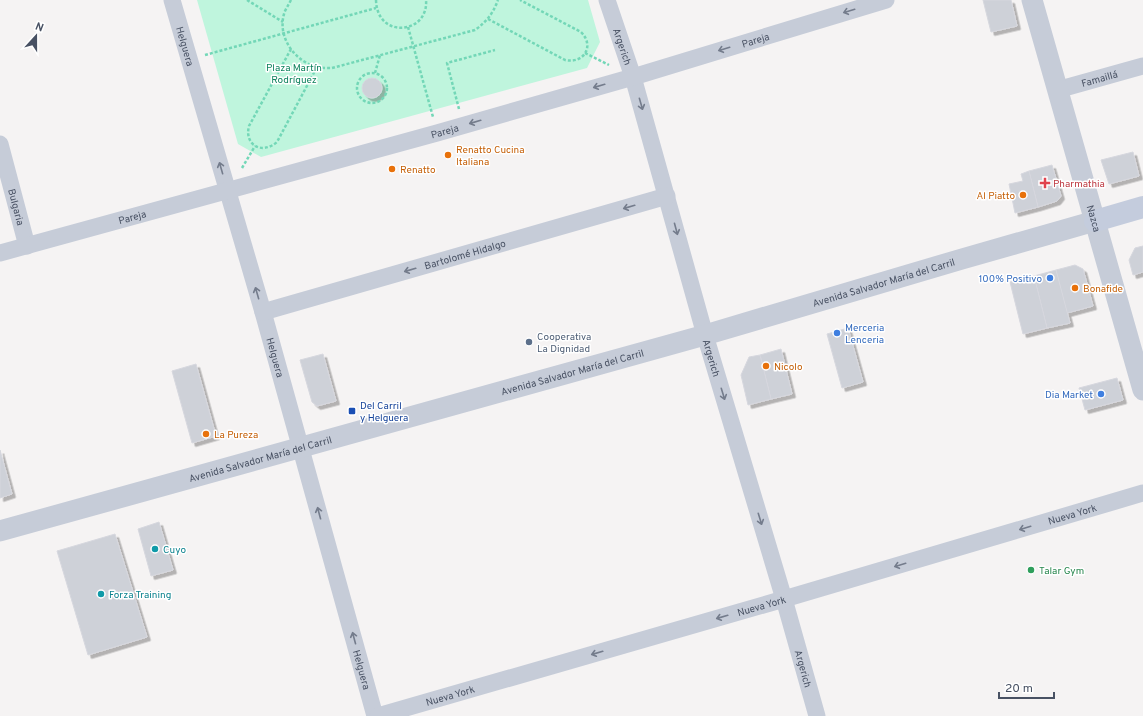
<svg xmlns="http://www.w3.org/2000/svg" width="1143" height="716" font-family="Overpass,sans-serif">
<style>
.green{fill:#bff5dd}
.building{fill:#ced1d8;stroke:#d6d7de;filter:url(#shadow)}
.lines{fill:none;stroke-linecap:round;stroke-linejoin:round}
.path{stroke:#73d7b7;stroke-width:2.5;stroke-dasharray:3 2;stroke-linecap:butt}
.minor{stroke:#c6ccd8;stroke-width:17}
.tertiary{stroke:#c6ccd8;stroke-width:21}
.secondary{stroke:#c4ccdd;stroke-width:22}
.oneway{stroke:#747c8c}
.food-dot{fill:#e8710a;stroke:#fff;stroke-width:1.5}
.health-dot{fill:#e0444e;stroke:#fff;stroke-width:1.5}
.shop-dot{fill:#3f7fe0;stroke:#fff;stroke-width:1.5}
.service-dot{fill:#5c6f8a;stroke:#fff;stroke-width:1.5}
.transit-dot{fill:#1a4fb4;stroke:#fff;stroke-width:1.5}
.culture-dot{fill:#0f9aa8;stroke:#fff;stroke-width:1.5}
.leisure-dot{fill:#2e9e5b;stroke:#fff;stroke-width:1.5}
.labels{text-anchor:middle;stroke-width:3;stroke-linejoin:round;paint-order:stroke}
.street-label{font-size:10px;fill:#485163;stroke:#fff}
.park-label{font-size:10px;fill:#0e825d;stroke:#fff}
.food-label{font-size:10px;fill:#c56008;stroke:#fff;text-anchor:start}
.health-label{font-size:10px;fill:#be3a42;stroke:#fff;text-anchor:start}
.shop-label{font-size:10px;fill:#366cbe;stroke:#fff;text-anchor:end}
.service-label{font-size:10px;fill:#4e5e75;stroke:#fff;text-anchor:start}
.transit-label{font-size:10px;fill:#164399;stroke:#fff;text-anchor:start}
.culture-label{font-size:10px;fill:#0d838f;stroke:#fff;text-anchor:start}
.leisure-label{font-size:10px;fill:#27864d;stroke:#fff;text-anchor:start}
</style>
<defs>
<filter id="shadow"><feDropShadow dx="3.5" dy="3.5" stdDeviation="0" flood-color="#0004"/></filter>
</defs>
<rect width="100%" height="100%" fill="#f5f3f3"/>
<!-- green -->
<path class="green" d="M197 0H588L600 42 587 68 261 157 238 144Z"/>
<!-- building -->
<g class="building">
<path d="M983 0H1011L1017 26 991 32Z"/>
<circle cx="372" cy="88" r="10"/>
<path d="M1133 152 1139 176 1109 184 1101 160Z"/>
<path d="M1052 165 1061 196 1057 201 1038 207 1029 171Z"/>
<path d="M1029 171 1038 207 1015 213 1009 184 1023 181 1021 174Z"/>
<path d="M1143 246V272L1133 275 1129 260 1135 248Z"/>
<path d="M1075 265 1083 269 1093 306 1067 313 1056 270Z"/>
<path d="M1056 270 1070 323 1047 328 1034 276Z"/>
<path d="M1034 276 1047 328 1023 334 1010 282Z"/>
<path d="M848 328 863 382 842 388 827 334Z"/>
<path d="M781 349 792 394 771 399 760 355Z"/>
<path d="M323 354 336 401 317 406 312 402 300 360Z"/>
<path d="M760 355 771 399 748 405 741 375 749 357Z"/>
<path d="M196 364 216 436 192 443 172 371Z"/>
<path d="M1117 378 1123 400 1085 410 1079 388Z"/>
<path d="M0 450 12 494 0 498Z"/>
<path d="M159 522 173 570 151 576 138 529Z"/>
<path d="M115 534 147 637 88 655 57 551Z"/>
</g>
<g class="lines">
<!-- path -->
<g class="path">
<path d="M247 0 283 22"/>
<path d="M291 0C289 4 287 7 285 11 276 35 293 60 316 67 321 68 327 68 332 68L475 30C486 22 493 14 498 0"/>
<path d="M376 0C377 40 429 34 426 0"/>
<path d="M488 19 565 60C584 64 595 46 581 32L520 0"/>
<path d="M408 27 433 117"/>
<path d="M291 49 249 126C244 145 262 155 277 142L317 67"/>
<path d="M585 53 609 65"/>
<path d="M205 55 376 8"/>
<path d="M375 73 380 55"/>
<circle cx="372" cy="88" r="15"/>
<path d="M459 109 447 63 495 50"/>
<path d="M242 168 255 146"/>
</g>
<!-- minor -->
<g class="minor">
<path id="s1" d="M172 0 263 312 375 716"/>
<path id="s2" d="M607 0 633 77 705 335 784 599 817 716"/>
<path id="s3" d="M1057 90 1143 66"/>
<path id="s4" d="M0 144 27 246"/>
<path id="s5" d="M0 253 437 133 633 77 886 0"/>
<path id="s6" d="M263 312 667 196"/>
<path id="s7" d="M378 716 784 599 1143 493"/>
</g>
<!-- tertiary -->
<g class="tertiary">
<path id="s8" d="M1032 0 1143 390"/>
<path id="s9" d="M0 531 705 335 962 259 1095 221"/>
</g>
<!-- secondary -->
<path class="secondary" d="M1095 221 1143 207"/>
</g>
<!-- one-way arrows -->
<defs><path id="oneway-shaft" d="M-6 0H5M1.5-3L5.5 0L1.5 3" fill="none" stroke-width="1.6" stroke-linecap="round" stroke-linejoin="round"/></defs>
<g class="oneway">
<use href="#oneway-shaft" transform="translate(849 11) rotate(163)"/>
<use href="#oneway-shaft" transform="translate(724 49) rotate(163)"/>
<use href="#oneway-shaft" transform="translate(599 86) rotate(164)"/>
<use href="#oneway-shaft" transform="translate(641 104) rotate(74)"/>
<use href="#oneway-shaft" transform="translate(475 122) rotate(164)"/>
<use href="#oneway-shaft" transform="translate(221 168) rotate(-106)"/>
<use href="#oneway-shaft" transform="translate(629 207) rotate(164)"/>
<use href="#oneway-shaft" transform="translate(676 229) rotate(75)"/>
<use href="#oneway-shaft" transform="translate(410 270) rotate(164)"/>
<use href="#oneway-shaft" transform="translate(257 293) rotate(-106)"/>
<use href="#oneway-shaft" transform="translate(723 394) rotate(73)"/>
<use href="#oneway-shaft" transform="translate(319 513) rotate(-105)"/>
<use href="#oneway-shaft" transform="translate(760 519) rotate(73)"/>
<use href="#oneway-shaft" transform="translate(1025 528) rotate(163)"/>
<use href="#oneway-shaft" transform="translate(900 565) rotate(163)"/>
<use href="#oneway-shaft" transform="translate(722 617) rotate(164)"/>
<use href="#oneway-shaft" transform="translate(354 638) rotate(-105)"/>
<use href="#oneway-shaft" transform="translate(597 653) rotate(164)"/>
</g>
<!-- markers -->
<g class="food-dot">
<circle cx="448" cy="155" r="4"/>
<circle cx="392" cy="169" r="4"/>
<circle cx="1023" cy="195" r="4"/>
<circle cx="1075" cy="288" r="4"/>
<circle cx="766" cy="366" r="4"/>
<circle cx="206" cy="434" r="4"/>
</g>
<path class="health-dot" d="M1043 177h4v4h4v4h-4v4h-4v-4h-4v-4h4z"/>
<g class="shop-dot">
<circle cx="1050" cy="278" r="4"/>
<circle cx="837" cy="333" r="4"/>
<circle cx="1101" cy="394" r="4"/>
</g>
<circle class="service-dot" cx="529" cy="342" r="4"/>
<rect class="transit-dot" x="348" y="407" width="8" height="8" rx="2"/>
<g class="culture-dot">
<circle cx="155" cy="549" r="4"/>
<circle cx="101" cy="594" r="4"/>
</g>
<circle class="leisure-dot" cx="1031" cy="570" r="4"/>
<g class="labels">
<!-- street labels -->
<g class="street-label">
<text dy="4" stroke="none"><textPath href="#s5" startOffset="785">Pareja</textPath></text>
<text dy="4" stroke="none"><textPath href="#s1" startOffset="48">Helguera</textPath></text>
<text dy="4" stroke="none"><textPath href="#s2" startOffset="49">Argerich</textPath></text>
<text dy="4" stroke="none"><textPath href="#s3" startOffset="44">Famaillá</textPath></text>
<text dy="4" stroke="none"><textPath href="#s5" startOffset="461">Pareja</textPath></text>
<text dy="4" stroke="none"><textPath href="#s4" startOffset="65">Bulgaria</textPath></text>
<text dy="4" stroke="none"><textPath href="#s5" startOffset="137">Pareja</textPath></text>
<text dy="4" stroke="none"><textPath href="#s8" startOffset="227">Nazca</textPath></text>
<text dy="4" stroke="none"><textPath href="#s6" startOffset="210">Bartolomé Hidalgo</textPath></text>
<text dy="4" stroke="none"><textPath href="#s9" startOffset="918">Avenida Salvador María del Carril</textPath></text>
<text dy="4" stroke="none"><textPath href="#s1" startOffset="372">Helguera</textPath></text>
<text dy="4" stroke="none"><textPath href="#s2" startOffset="373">Argerich</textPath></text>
<text dy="4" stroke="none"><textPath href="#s9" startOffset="594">Avenida Salvador María del Carril</textPath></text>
<text dy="4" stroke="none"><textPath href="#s9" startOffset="270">Avenida Salvador María del Carril</textPath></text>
<text dy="4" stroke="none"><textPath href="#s7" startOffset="723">Nueva York</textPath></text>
<text dy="4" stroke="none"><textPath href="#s7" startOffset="399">Nueva York</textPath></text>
<text dy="4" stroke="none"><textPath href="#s2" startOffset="697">Argerich</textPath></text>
<text dy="4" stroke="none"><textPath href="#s1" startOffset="696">Helguera</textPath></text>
<text dy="4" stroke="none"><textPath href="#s7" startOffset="75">Nueva York</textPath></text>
</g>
<!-- park labels -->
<g class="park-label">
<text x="294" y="71">Plaza Martín<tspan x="294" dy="12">Rodríguez</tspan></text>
</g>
<!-- food labels -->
<g class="food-label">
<text x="456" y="153">Renatto Cucina<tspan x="456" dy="12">Italiana</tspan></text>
<text x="400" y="173">Renatto</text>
<text x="1015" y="199" text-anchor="end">Al Piatto</text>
<text x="1083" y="292">Bonafide</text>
<text x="774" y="370">Nicolo</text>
<text x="214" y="438">La Pureza</text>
</g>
<!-- health labels -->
<g class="health-label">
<text x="1053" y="187">Pharmathia</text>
</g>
<!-- shop labels -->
<g class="shop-label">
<text x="1042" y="282">100% Positivo</text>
<text x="845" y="331" text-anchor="start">Merceria<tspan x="845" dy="12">Lenceria</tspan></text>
<text x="1093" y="398">Dia Market</text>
</g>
<!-- service labels -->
<g class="service-label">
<text x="537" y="340">Cooperativa<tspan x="537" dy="12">La Dignidad</tspan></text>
</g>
<!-- transit labels -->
<g class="transit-label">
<text x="360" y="409">Del Carril<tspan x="360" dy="12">y Helguera</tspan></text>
</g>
<!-- culture labels -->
<g class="culture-label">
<text x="163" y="553">Cuyo</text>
<text x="109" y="598">Forza Training</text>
</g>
<!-- leisure labels -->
<g class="leisure-label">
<text x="1039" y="574">Talar Gym</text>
</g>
</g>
<!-- north arrow -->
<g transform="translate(36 36) rotate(21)" stroke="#ffffff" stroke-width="3" paint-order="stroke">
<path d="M0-3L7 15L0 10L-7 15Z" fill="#485163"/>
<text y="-6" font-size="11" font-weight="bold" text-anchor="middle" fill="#485163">N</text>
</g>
<!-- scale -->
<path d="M999 692v6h55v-6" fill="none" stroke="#485163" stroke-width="2"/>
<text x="1005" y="692" font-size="12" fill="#485163" stroke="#ffffff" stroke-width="3" paint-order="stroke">20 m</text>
</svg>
